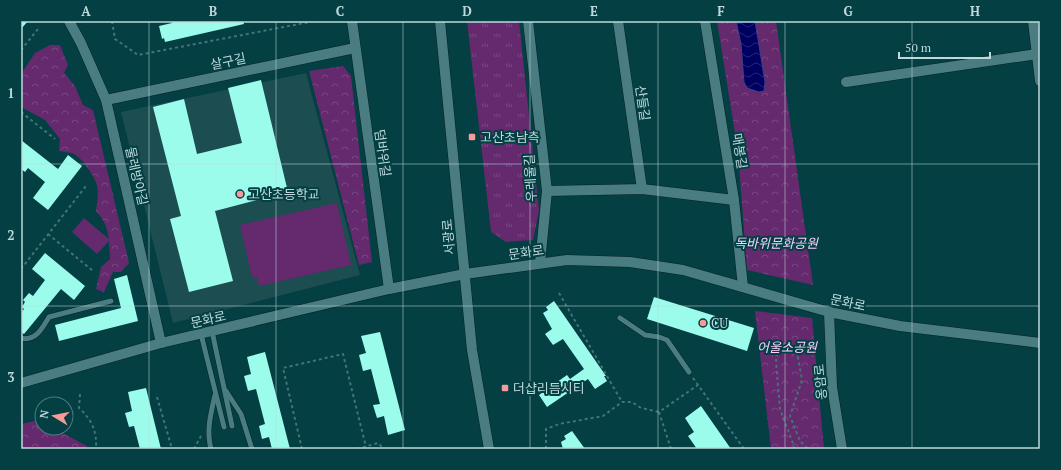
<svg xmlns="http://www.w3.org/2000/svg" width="1061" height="470" font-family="'PT Serif','Noto Sans KR',serif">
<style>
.built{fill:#1b4d51}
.grass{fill:url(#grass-tufts)}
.forest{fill:url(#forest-crowns)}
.pitch{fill:#65296e}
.water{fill:url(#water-waves);stroke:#394186}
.building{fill:#9cfcec}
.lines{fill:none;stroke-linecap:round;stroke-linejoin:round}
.lane-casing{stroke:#072325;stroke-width:6}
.street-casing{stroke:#072325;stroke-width:11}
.path{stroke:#437477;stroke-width:2;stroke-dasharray:3 3;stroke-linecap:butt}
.lane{stroke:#497d81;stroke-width:5}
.street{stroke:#497d81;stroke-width:10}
.grid{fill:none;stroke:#bfd9db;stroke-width:1;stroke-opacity:0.55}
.poi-dot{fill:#f59b98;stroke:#033f43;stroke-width:1.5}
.labels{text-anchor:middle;stroke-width:4;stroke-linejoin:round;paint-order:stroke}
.street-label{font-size:13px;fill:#bfd9db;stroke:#033f43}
.poi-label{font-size:13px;fill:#bfd9db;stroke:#033f43;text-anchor:start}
.park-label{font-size:13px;font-style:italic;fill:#f7cffc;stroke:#033f43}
.neatline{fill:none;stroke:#bfd9db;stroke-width:1.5}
.grid-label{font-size:13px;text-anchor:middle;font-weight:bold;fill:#bfd9db}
</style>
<defs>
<pattern id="grass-tufts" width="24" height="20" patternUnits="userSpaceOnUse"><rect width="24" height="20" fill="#65296e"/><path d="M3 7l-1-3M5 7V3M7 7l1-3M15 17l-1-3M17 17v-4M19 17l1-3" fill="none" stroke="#794782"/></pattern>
<pattern id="forest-crowns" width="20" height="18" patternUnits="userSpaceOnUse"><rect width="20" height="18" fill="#65296e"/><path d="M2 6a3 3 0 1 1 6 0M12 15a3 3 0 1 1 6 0" fill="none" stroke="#794782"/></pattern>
<pattern id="water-waves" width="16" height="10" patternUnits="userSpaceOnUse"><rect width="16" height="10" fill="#000061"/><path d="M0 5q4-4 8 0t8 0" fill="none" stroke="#232577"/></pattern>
</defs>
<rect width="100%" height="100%" fill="#033f43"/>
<!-- built -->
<path class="built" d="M306 73 360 275 173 323 121 112Z"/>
<!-- grass -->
<path class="grass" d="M467 21H519L539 210 533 240 506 242 491 232Z"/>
<!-- forest -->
<g class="forest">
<path d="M717 21H776L813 285 747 270 738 152Z"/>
<path d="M50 45H60L68 65 64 73 75 86 83 105 93 110 129 263 121 272H113L104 292 96 289 101 267 110 259C109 240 110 226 96 211 97 203 99 194 97 186 96 178 82 158 74 154 70 152 63 152 59 151L60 139 45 120 21 107V74L35 53Z"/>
<path d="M343 66 351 76 372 262 359 265 309 71Z"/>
<path d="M755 311 812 318 824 449H771Z"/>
<path d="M39 420 42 422V428H53L87 446V449H21V424Z"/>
</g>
<!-- pitch -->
<g class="pitch">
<path d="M337 203 351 265 259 286 257 277 252 278 240 225Z"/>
<path d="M84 218 110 240 97 254 72 232Z"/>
</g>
<!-- water -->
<path class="water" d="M736 21H755L765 82 764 91 759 92 747 88 744 82 741 44Z"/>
<!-- building -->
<g class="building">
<path d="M21 21H28L21 29Z"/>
<path d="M172 21H243L244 24 165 42 164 38 162 39 159 26 172 23Z"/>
<path d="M261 80 288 192 215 211 233 281 189 292 170 219 181 216 153 107 184 99 197 154 242 143 228 88Z"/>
<path d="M21 140 58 169 68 155 82 166 48 210 33 198 45 182 28 168 25 172 21 169Z"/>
<path d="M45 253 85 286 74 300 61 289 24 334 21 332V313L24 309 22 307 25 302 23 300 29 293 33 296 45 280 32 269Z"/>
<path d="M127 275 138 321 59 341 55 325 121 308 114 279Z"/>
<path d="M654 297 754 328 747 351 647 319Z"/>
<path d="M554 301 606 376H604L607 381 595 389 588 379 547 407 539 395 567 375 570 379 584 369 563 339 553 345 545 334 552 329 543 313 548 310 546 307Z"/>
<path d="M380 332 405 430 388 435 384 416 377 418 373 405 380 404 371 369 363 371 359 355 366 353 361 336Z"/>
<path d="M265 352 290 449H272L269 437 262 439 259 426 265 424 256 389 248 391 244 376 251 374 247 357Z"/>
<path d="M146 388 161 449H140L134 426 129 427 125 413 132 411 128 392Z"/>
<path d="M701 406 731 449H697L688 436 694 432 685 418Z"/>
<path d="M572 431 585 449H563L561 442 566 439 564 436Z"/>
</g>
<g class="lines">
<!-- lane casing -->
<g class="lane-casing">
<g id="lane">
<path d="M620 318 645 335 659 337 667 340 689 372"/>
<path d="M212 331 232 426"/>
<path d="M201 334 224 427"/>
<path d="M21 338C36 342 43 327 49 317L111 301"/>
<path d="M226 391 241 414 252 449"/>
<path d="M211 449C206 430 211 413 215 395"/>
</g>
</g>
<!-- street casing -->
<g class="street-casing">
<g id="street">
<path d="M69 21 81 43 106 100 161 343"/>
<path d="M352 21 389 289"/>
<path d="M440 21 472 350 489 449"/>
<path d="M528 21 547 191 540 263"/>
<path d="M618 21 642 189"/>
<path d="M705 21 734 200 743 287"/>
<path d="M1033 21 1040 81"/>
<path d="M846 82 1037 54"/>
<path d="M106 100 355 48"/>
<path d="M547 191 642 189 734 200"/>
<path d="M829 312 832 387 842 449"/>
<path d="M21 383 161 343 389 289 465 274 567 260 630 262 683 270 829 312 900 326 1040 343"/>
</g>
</g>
<!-- path -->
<g class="path">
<path d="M112 21 115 39 138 55 315 21"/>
<path d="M21 50 38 29"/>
<path d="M21 112 55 139"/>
<path d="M48 234 93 271"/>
<path d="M21 269 86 186"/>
<path d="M559 293 622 402"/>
<path d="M693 378 744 449"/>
<path d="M80 394 79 408C92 420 97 431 96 449"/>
<path d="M157 397 172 449"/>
<path d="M194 449 201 436"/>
<path d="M302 449 283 368 343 354 366 447"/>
<path d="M357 449 378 443 384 449"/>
<path d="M546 449V429L559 424 603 416 622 402H632L641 408 659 412"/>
<path d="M671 449 659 412 698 385"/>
<path d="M795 449 780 409 776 362 777 344H787L796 346 802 380 790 416 800 441 808 449"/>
</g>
<!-- lane -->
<use href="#lane" class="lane"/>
<!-- street -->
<use href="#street" class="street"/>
</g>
<!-- grid -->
<path class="grid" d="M149 21V449M276 21V449M403 21V449M530 21V449M658 21V449M785 21V449M912 21V449M21 164H1040M21 306H1040"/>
<!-- markers -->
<g class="poi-dot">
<rect x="468" y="133" width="8" height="8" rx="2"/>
<circle cx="240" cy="194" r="4"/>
<circle cx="703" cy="323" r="4"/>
<rect x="501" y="384" width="8" height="8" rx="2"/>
</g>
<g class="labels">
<!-- street labels -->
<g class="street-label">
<text transform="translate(228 61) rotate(-12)" y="5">살구길</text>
<text transform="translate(643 103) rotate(82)" y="5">산들길</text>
<text transform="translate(740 151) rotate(81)" y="5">매봉길</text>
<text transform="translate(383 153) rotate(82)" y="5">덤바위길</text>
<text transform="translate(137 176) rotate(77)" y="5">물레방아길</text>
<text transform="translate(530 178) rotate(-93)" y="5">우레울길</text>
<text transform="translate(448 237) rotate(-95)" y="5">서광로</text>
<text transform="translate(526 252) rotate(-8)" y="5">문화로</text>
<text transform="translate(848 302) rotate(12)" y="5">문화로</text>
<text transform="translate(208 319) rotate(-13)" y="5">문화로</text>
<text transform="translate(820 382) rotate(-95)" y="5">옹암로</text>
</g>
<!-- poi labels -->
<g class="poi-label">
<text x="480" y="142">고산초남측</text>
<text x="248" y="199">고산초등학교</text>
<text x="711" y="328">CU</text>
<text x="513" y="393">더샵리듬시티</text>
</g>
<!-- park labels -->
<g class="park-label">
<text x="776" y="248">독바위문화공원</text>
<text x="787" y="352">어울소공원</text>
</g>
</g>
<!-- border -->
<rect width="1061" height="470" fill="none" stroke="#033f43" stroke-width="44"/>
<!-- north arrow -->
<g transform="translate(54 416) rotate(280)"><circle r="19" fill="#033f43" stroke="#4e7d80"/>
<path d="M0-3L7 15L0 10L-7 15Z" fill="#f59b98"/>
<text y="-6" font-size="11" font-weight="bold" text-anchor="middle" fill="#bfd9db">N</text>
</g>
<!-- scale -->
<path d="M899 52v6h91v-6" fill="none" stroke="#bfd9db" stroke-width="2"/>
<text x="905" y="52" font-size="12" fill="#bfd9db" stroke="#033f43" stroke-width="3" paint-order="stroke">50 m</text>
<rect x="22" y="22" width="1017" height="426" class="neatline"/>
<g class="grid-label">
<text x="86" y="16">A</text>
<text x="213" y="16">B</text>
<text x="340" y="16">C</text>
<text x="467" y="16">D</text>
<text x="594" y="16">E</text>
<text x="721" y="16">F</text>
<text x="848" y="16">G</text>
<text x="975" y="16">H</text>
<text x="11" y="98">1</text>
<text x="11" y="240">2</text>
<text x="11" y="382">3</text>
</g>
</svg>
